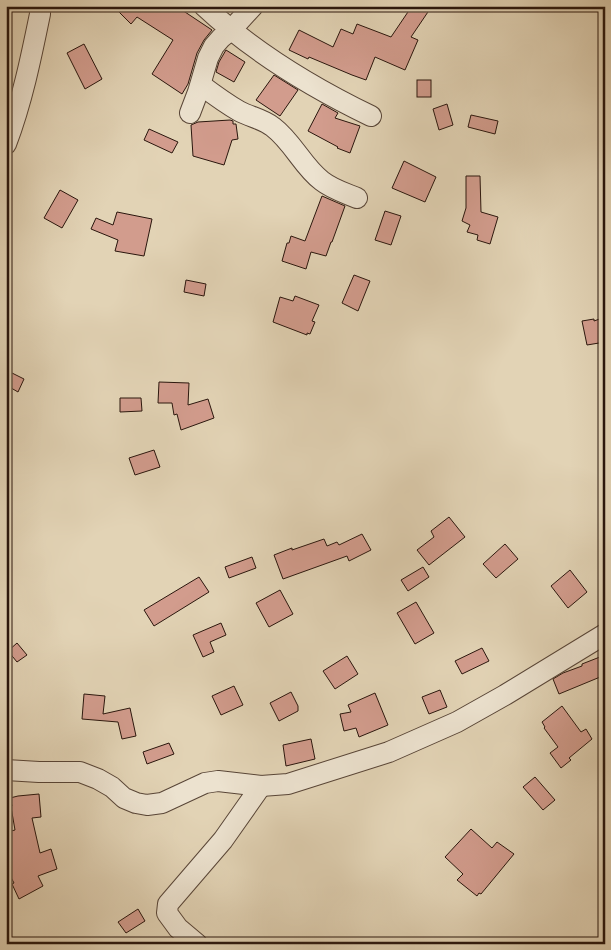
<svg xmlns="http://www.w3.org/2000/svg" width="611" height="950" font-family="'IM FELL Great Primer',serif">
<style>
.building{fill:#d29c8d;stroke:#2a160d}
.lines{fill:none;stroke-linecap:round;stroke-linejoin:round}
.minor-casing{stroke:#584537;stroke-width:22}
.minor{stroke:#ece2cf;stroke-width:20}
</style>
<rect width="100%" height="100%" fill="#e2d3b5"/>
<filter id="stains"><feTurbulence type="fractalNoise" baseFrequency=".004" numOctaves="4"/><feColorMatrix values="0 0 0 0 .2 0 0 0 0 .09 0 0 0 0 .02 0 0 0 .5 -.17"/></filter>
<radialGradient id="worn" r=".72"><stop offset=".6" stop-color="#630" stop-opacity="0"/><stop offset="1" stop-color="#630" stop-opacity=".3"/></radialGradient>
<!-- building -->
<g class="building">
<path d="M113 6H176L212 30 204 40 197 53 188 84 182 94 152 74 173 40 137 17 131 24Z"/>
<path d="M412 6H432L411 37 418 40 405 70 375 57 366 80 352 75 309 57 308 59 289 50 299 30 333 47 341 29 353 34 357 24 391 37Z"/>
<path d="M84 44 102 79 85 89 67 53Z"/>
<path d="M226 50 245 62 234 82 216 72 219 62Z"/>
<path d="M274 75 298 90 280 116 256 100Z"/>
<rect x="417" y="80" width="14" height="17"/>
<path d="M322 104 338 113 335 118 360 126 350 153 337 148 338 147 308 131Z"/>
<path d="M447 104 453 125 439 130 433 109Z"/>
<path d="M471 115 498 121 495 134 468 127Z"/>
<path d="M230 120 233 121V124H236L238 139 232 140 224 165 193 156 191 125 198 122Z"/>
<path d="M149 129 178 142 172 153 144 140Z"/>
<path d="M404 161 436 177 425 202 392 188Z"/>
<path d="M466 176H480L481 212 498 217 490 244 477 240 478 235 467 232 470 225 462 221 466 208Z"/>
<path d="M60 190 78 200 62 228 44 218Z"/>
<path d="M322 196 345 206 332 242H331L326 256 311 252 306 269 282 261 287 243H289L291 236 305 241Z"/>
<path d="M385 211 401 216 391 245 375 240Z"/>
<path d="M117 212 152 219 144 256 115 251 118 240 91 229 96 218 113 225Z"/>
<path d="M354 275 370 281 358 311 342 303Z"/>
<path d="M186 280 206 284 204 296 184 292Z"/>
<path d="M295 296 319 305 312 321 315 322 310 334 307 333V335L273 322 280 297 293 301Z"/>
<path d="M605 317V342L587 345 582 321 594 319V321Z"/>
<path d="M6 370 24 379 18 392 6 385Z"/>
<path d="M159 382 189 383 188 405 208 399 214 418 181 430 177 414 174 415 172 403H158Z"/>
<path d="M120 398H141L142 411 120 412Z"/>
<path d="M154 450 160 467 135 475 129 458Z"/>
<path d="M449 517 465 537 429 565 417 550 434 537 431 531Z"/>
<path d="M362 534 371 550 349 561 347 556 283 579 274 555 292 548V550L324 539 327 546 337 542 339 545Z"/>
<path d="M505 544 518 559 496 578 483 564Z"/>
<path d="M252 557 256 568 229 578 225 567Z"/>
<path d="M423 567 429 577 408 591 401 580Z"/>
<path d="M570 570 587 592 568 608 551 586Z"/>
<path d="M199 577 209 592 154 626 144 610Z"/>
<path d="M280 590 293 614 269 627 256 603Z"/>
<path d="M416 602 434 633 415 644 397 613Z"/>
<path d="M221 623 226 635 210 642 214 652 203 657 193 635Z"/>
<path d="M17 643 27 655 17 662 8 651Z"/>
<path d="M482 648 489 661 462 674 455 661Z"/>
<path d="M605 655V675L559 694 553 679 563 673 582 666V664Z"/>
<path d="M347 656 358 674 335 689 323 671Z"/>
<path d="M234 686 243 705 221 715 212 696Z"/>
<path d="M440 690 447 707 429 714 422 697Z"/>
<path d="M291 692 298 706V711L279 721 270 703Z"/>
<path d="M375 693 388 725 359 737 356 728 344 731 340 714 351 712 348 705Z"/>
<path d="M84 694 105 696 103 714 130 708 136 736 122 739 118 722 82 719Z"/>
<path d="M562 706 581 732 586 729 592 739 569 758 571 760 561 768 550 753 558 747 544 728 545 727 542 722Z"/>
<path d="M311 739 315 759 286 766 283 745Z"/>
<path d="M169 743 174 754 147 764 143 752Z"/>
<path d="M535 777 555 800 543 810 523 787Z"/>
<path d="M39 794 41 817 32 818 40 853 51 849 57 869 38 876 43 886 19 899 12 884 14 883 6 868V861L11 859 7 832 15 830 11 807 12 806 10 798 18 796Z"/>
<path d="M471 829 492 848 497 842 514 854 481 894 479 893 477 896 457 880 463 874 445 857Z"/>
<path d="M138 909 145 921 126 933 118 922Z"/>
</g>
<g class="lines">
<!-- minor casing -->
<g class="minor-casing">
<g id="minor">
<path d="M204 6C253 52 311 87 371 116"/>
<path d="M201 85C213 94 225 103 239 111 250 117 263 119 273 127 293 142 303 167 322 181 332 189 345 193 357 198"/>
<path d="M190 113 198 92 208 58 214 46 221 38 231 30 253 6"/>
<path d="M6 144C22 102 31 58 40 14V6"/>
<path d="M6 770 39 772H80L98 779 112 787 124 798 136 803 147 805 162 803 205 783 218 781 261 786 288 784 389 752 457 722 505 695 605 634"/>
<path d="M197 944 178 928 167 913 168 904 223 840 261 786"/>
</g>
</g>
<!-- minor -->
<use href="#minor" class="minor"/>
</g>
<!-- margin -->
<rect width="611" height="950" fill="none" stroke="#e2d3b5" stroke-width="25"/>
<rect x="8" y="8" width="596" height="935" fill="none" stroke="#2a160d" stroke-width="2.5"/>
<rect x="12" y="12" width="586" height="925" fill="none" stroke="#2a160d"/>
<rect width="100%" height="100%" filter="url(#stains)"/>
<rect width="100%" height="100%" fill="url(#worn)"/>
</svg>
